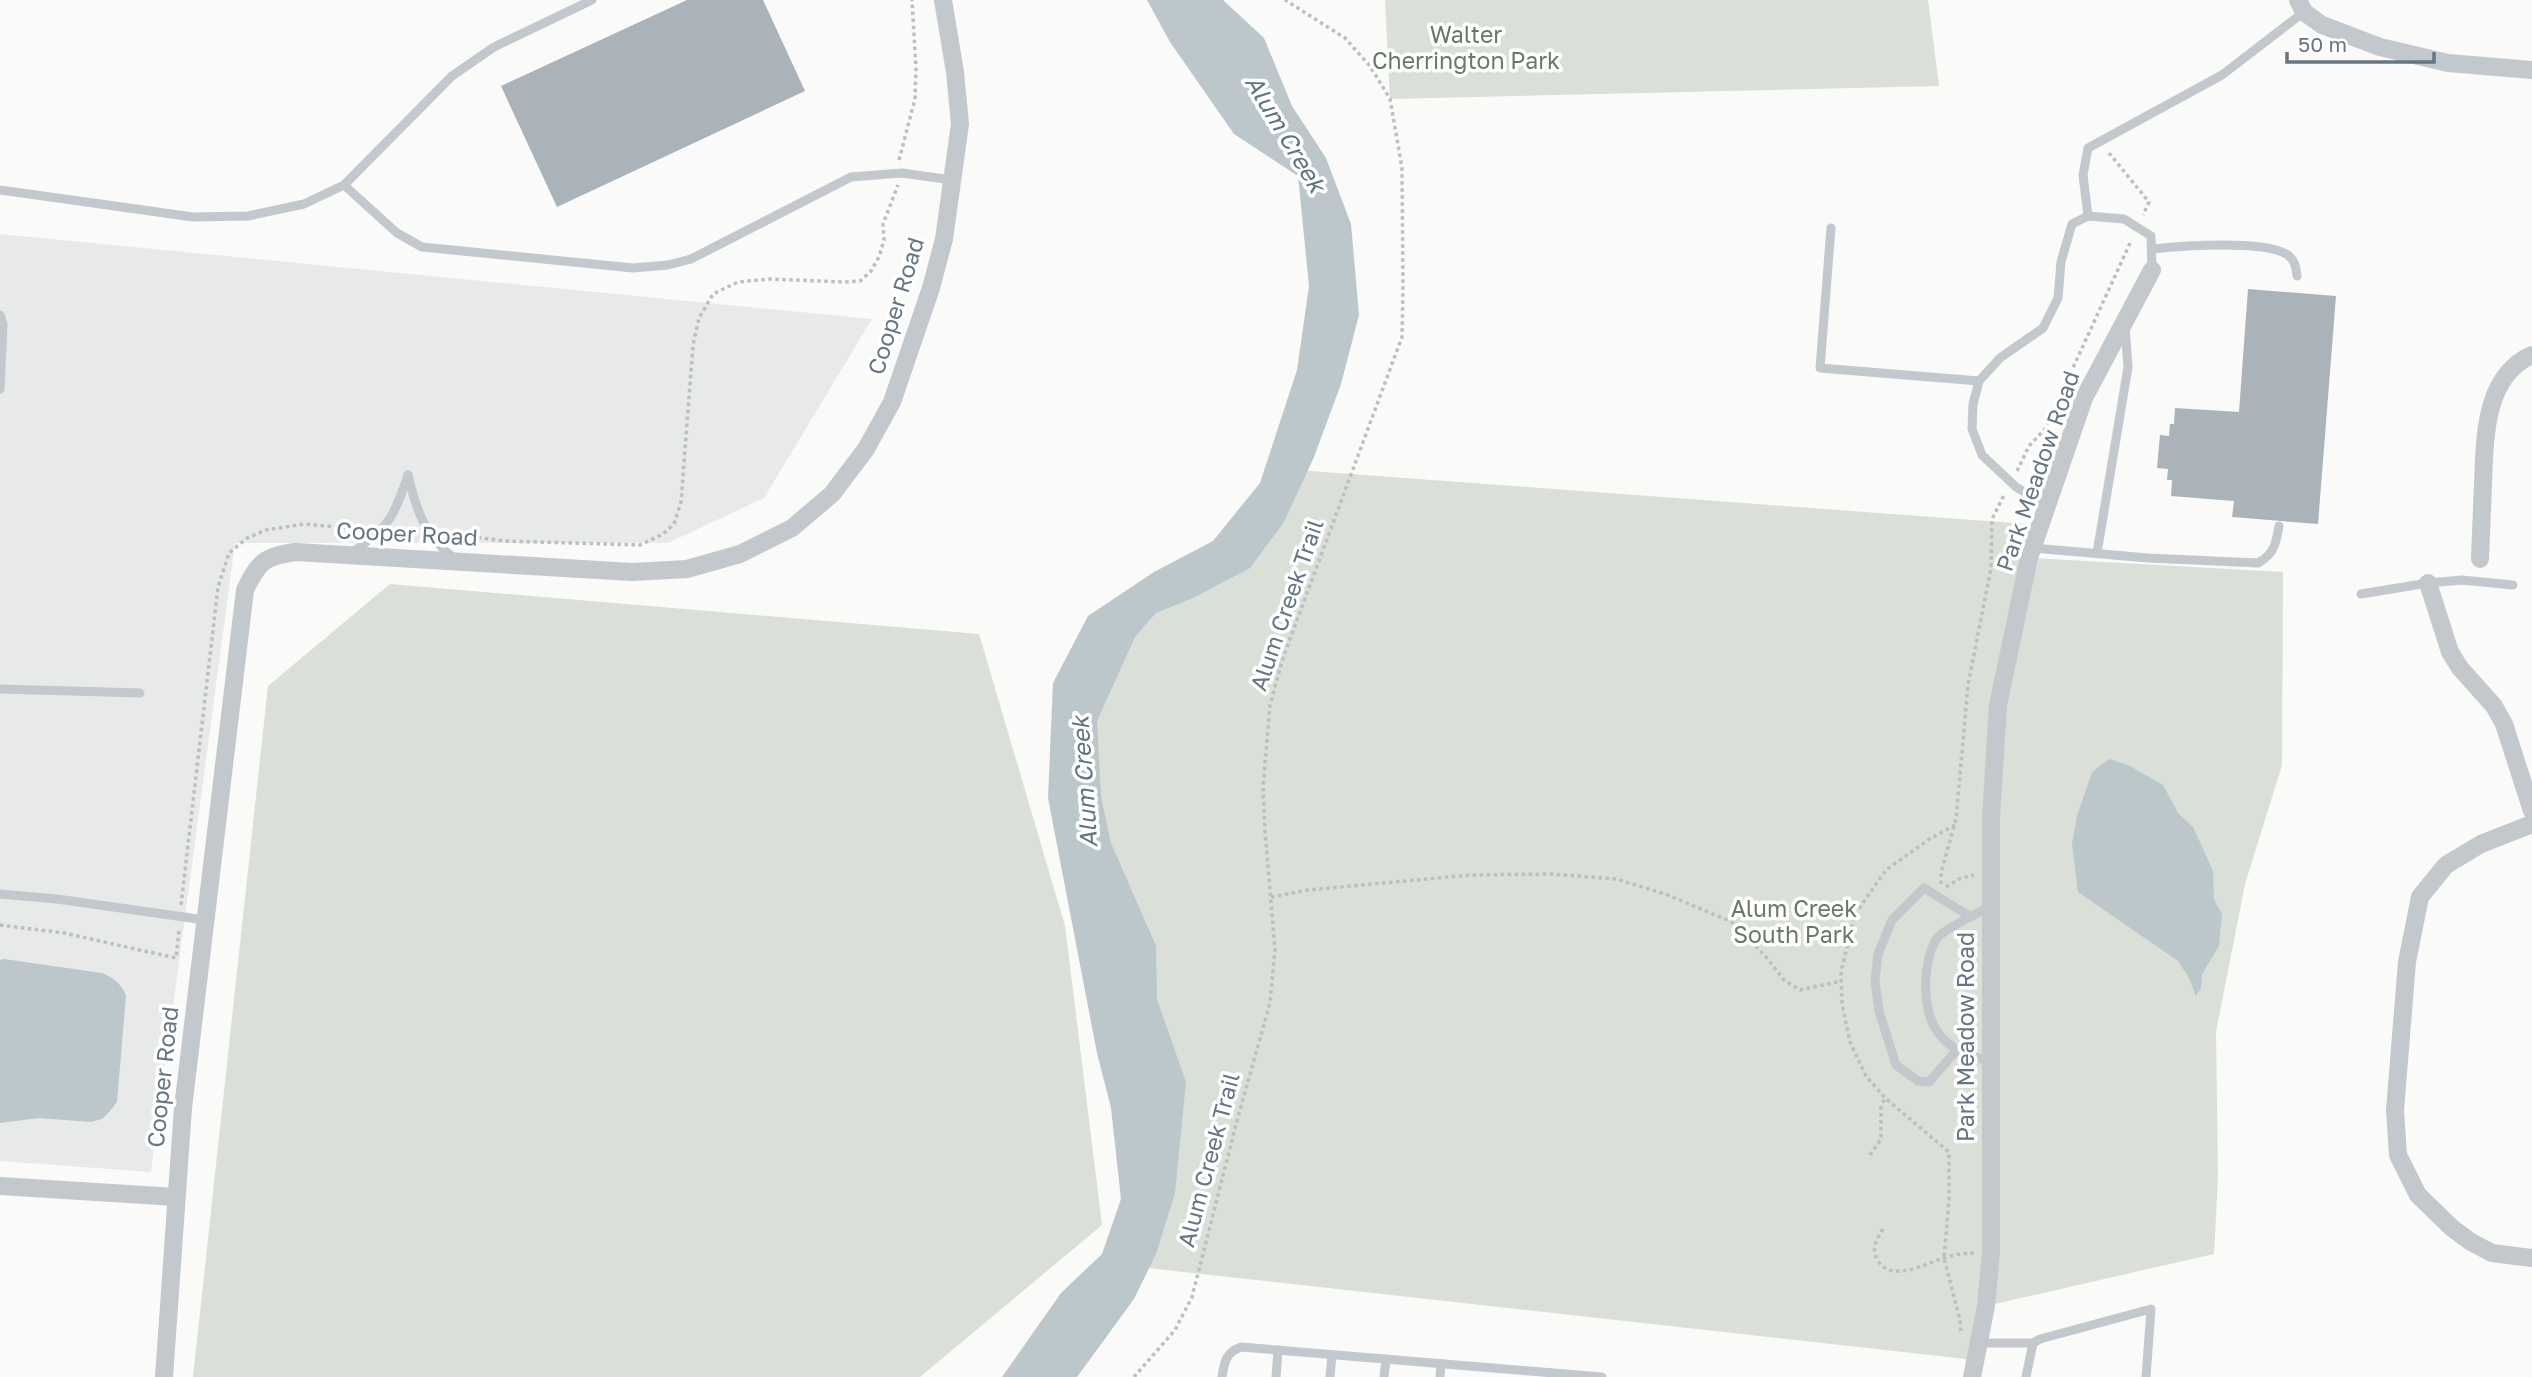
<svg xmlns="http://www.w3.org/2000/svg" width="2532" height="1377" font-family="'Golos Text',sans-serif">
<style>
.built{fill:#e8e9e9}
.green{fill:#dadfd7}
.water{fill:#bbc7cb}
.building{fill:#aab3b9}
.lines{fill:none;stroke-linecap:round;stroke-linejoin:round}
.path{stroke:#bbbfc2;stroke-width:3.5;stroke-dasharray:3.5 3.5;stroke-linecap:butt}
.service{stroke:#c3c8cc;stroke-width:9}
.minor{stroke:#c3c8cc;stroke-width:18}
.labels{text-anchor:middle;stroke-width:7;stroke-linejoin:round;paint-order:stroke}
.park-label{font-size:23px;fill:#687a64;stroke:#fff}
.street-label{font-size:23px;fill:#657683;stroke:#fff}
.water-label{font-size:24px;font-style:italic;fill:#60757c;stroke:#fff}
</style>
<rect width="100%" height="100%" fill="#fafaf8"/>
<!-- built -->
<path class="built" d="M0 234 872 319 764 498 668 543H235L151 1172 0 1161Z"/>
<!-- green -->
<g class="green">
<path d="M1385 0H1928L1939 86 1390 99Z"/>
<path d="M1283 469 2041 525 2030 558 2283 572 2282 765 2245 884 2216 1032 2218 1178 2214 1254 1986 1306 1975 1360 1130 1266 1076 713 1119 612 1231 548Z"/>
<path d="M390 584 979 634 1065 926 1102 1225 920 1377H193L268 686Z"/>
</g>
<!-- water -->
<g class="water">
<path d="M1147 0H1223L1264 38 1292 106 1326 158 1351 224 1359 315 1341 384 1314 457 1284 522 1250 568 1195 597 1156 613 1135 637 1097 721 1101 797 1111 843 1156 946 1157 999 1186 1082 1175 1193 1156 1254 1134 1299 1077 1377H1002L1061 1293 1102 1254 1121 1199 1111 1108 1097 1053 1048 798 1053 683 1088 616 1154 572 1213 541 1260 483 1297 370 1309 286 1298 176 1234 134 1170 42Z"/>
<path d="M2109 759 2128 765 2163 785 2178 813 2193 827 2213 871 2214 899 2222 914 2219 946 2202 974 2201 988 2196 996 2189 978 2178 961 2078 892 2072 844 2077 816 2092 772Z"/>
<path d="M4 959 102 973C114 978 120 983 126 995L117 1102 109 1112 102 1119 91 1122 39 1118 0 1123V960Z"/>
</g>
<!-- building -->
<g class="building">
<path d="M687 0H763L805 91 557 207 501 86Z"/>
<path d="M2248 289 2336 296 2318 524 2232 517 2234 501 2171 496 2172 480H2167L2168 469 2157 468 2160 435 2169 436 2170 424H2174L2175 408 2239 412Z"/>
</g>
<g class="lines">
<!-- path -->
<g class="path">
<path d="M2109 153 2149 202 2143 215"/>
<path d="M899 160 915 99 916 69 912 0"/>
<path d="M2017 471 2029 446 2045 429 2131 241"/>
<path d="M397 531 414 532"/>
<path d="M450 534 505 541 640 545 663 534 674 524 681 502 693 345 699 318 713 294 738 282 769 279 844 282 860 281 871 271 879 257 884 240 883 224 898 185"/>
<path d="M1955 825 1928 840 1886 870 1855 914 1841 972 1842 1004 1850 1042 1866 1076 1885 1098 1949 1152V1200L1944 1258 1960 1320 1961 1333"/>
<path d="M1941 884V873L1956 819 1968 685 1991 568 1992 519 2005 493"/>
<path d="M1946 887 1959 879 1974 875"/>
<path d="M1271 897 1308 890 1470 875 1551 874 1616 879 1665 894 1732 922 1766 957 1784 980 1800 990 1841 981"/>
<path d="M181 905 218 587 229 553 247 538 266 530 304 524 361 529"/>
<path d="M0 925 64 933 176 958 179 930"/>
<path d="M1870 1155 1881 1139V1107L1885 1098"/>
<path d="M1883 1229C1877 1239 1871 1248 1877 1259 1889 1283 1923 1265 1941 1259 1951 1255 1963 1253 1974 1253"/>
<path d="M1134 1377 1175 1330 1192 1297 1238 1117 1270 1003 1275 949 1265 831 1263 787 1270 705 1283 658 1402 337 1403 286 1402 168 1390 99 1370 66 1345 38 1285 0"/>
</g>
<!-- service -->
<g class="service">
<path d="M344 185 397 233 422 247 633 268 668 265 691 259 851 177 902 173 952 180"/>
<path d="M0 190 193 217 248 216 304 204 344 185 452 76 494 47 592 0"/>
<path d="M2088 216 2083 175 2088 148 2222 75 2304 12"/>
<path d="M2088 216 2124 219 2151 236 2152 270"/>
<path d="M1831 228 1820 368 1979 381"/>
<path d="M2152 249C2179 246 2269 239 2289 256 2295 261 2296 268 2297 276"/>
<path d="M0 315 3 324 0 389"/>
<path d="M408 475C416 509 425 537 454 558"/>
<path d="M2047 506 2016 487 1982 455 1972 429 1973 404 1979 381 2000 358 2043 328 2058 298 2061 262 2072 224 2088 216"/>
<path d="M2033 548 2148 558 2258 563C2274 554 2276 544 2279 526"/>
<path d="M351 553C388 528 394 518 408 475"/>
<path d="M2097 553 2128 367 2125 327"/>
<path d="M2361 594 2428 583 2462 580 2513 585"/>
<path d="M0 689 140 693"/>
<path d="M0 894 57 899 205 920"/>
<path d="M1956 1051 1929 1082 1918 1081 1896 1065 1879 1011 1875 981 1878 954 1892 920 1924 888 1971 917"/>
<path d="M1991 1061C1942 1052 1923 1026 1926 977 1927 965 1930 946 1939 936 1948 927 1978 913 1991 906"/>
<path d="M1978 1343H2033L2040 1339 2151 1309 2146 1377"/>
<path d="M1222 1377C1224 1363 1226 1352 1241 1347L1602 1377"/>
<path d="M1276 1377 1278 1350"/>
<path d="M1330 1377 1332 1355"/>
<path d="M1384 1377 1386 1359"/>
<path d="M1440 1377 1441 1364"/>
<path d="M2026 1377 2033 1343"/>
</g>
<!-- minor -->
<g class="minor">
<path d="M2298 0 2304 12 2322 25 2380 47 2448 63 2532 70"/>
<path d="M2480 559C2481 534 2482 509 2483 483 2485 438 2484 376 2532 355"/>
<path d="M2428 583 2450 652 2460 668 2494 706 2504 724 2532 811"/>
<path d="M2532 824 2481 844 2446 865 2420 897 2407 962 2395 1110 2398 1155 2418 1195 2452 1228 2471 1242 2492 1253 2532 1258"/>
<path d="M0 1186 176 1197"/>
<path d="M164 1377 183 1108 245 590C259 561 265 556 296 552L632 572 687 569 740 554 792 528 832 494 866 449 892 402 931 288 944 239 960 124 955 72 943 0"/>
<path d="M1972 1377 1986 1306 1991 1252V818L1998 705 2029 558 2084 398 2152 270"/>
</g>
</g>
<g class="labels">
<!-- park labels -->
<g class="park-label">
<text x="1466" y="43">Walter<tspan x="1466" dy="26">Cherrington Park</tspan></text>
<text x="1794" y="917">Alum Creek<tspan x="1794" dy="26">South Park</tspan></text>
</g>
<!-- street labels -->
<g class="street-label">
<text transform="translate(896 306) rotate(-73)" y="8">Cooper Road</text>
<text transform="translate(2038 471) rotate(-71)" y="8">Park Meadow Road</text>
<text transform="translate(407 534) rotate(3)" y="8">Cooper Road</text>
<text transform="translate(1287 605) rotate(-71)" y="8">Alum Creek Trail</text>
<text transform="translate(1966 1037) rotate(-90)" y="8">Park Meadow Road</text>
<text transform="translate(163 1077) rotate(-84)" y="8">Cooper Road</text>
<text transform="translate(1209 1160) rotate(-75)" y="8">Alum Creek Trail</text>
</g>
<!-- water labels -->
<g class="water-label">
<text transform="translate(1285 134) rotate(59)" y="8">Alum Creek</text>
<text transform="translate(1085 782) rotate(-94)" y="8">Alum Creek</text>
</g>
</g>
<!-- scale -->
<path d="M2287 52v10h147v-10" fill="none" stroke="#657683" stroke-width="3.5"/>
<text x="2298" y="52" font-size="21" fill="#657683" stroke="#ffffff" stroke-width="5" paint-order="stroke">50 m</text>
</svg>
